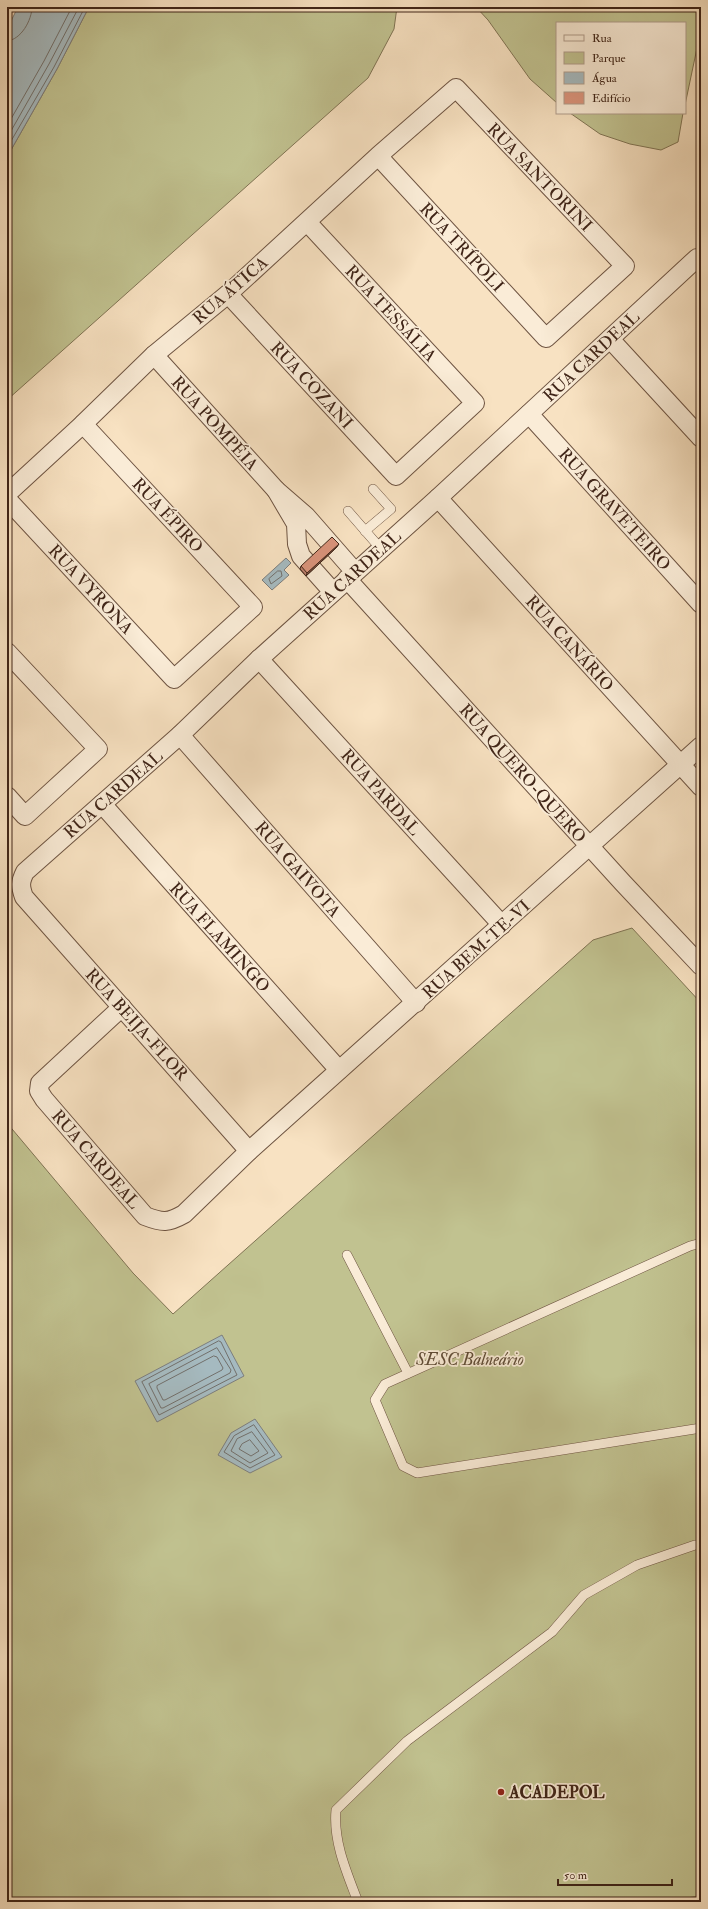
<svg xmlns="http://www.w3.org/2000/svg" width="708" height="1909" font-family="'IM FELL Double Pica',serif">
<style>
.green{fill:#c1c290;stroke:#807454}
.water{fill:#a5bac0;stroke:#7d7e7d}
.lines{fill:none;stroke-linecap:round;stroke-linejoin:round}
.shore{stroke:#72706c;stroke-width:1}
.lane-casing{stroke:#6e5442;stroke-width:10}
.street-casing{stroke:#6e5442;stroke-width:20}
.lane{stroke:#faecd7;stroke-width:9}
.street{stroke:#faecd7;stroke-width:18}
.wall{fill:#bc7f6b;stroke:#402518}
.shaded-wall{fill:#996857;stroke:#402518}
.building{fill:#db947c;stroke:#402518}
.poi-dot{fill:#8f2418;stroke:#faecd7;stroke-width:1.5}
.labels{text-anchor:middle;stroke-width:3.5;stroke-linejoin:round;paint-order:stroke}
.street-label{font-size:17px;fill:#402518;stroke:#faecd7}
.park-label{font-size:17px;font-style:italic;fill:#604c36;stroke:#faecd7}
.poi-label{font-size:17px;font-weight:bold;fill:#402518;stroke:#faecd7;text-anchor:start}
</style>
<rect width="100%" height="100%" fill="#f8e2c2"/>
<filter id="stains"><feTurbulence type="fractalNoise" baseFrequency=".005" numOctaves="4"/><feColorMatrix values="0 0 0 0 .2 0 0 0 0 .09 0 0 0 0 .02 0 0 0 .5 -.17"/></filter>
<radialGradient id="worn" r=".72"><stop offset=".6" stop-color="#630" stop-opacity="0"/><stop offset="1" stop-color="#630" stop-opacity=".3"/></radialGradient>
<!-- green -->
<g class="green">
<path d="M89 7H397L394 29 368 78 7 400V157L57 69Z"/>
<path d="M476 7H701V29L685 105V23H557V103L530 79 488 20Z"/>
<path d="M570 113H683L678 142 661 150 630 144 600 134Z"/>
<path d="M632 928 701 1003V1902H7V1123L133 1273 173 1314 593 940Z"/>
</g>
<!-- water -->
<g class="water">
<path d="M18 7H89L57 69 7 157V29Z"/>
<path d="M286 558 291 563 284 570 289 575 272 590 262 580Z"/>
<path d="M222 1335 244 1376 157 1422 135 1381Z"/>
<path d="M255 1419 282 1457 250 1473 218 1455 231 1433Z"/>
</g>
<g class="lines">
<!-- shore -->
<g class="shore">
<path d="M7 41C21 40 32 20 32 7"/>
<path d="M7 126 44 61 72 7"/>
<path d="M7 138 49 64 79 7"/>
<path d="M7 148 54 67 85 7"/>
<path d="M278 571H281L282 576 271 584 269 579Z"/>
<path d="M219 1341 221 1342 237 1375 159 1415 142 1382Z"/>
<path d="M217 1348 231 1370 230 1373 163 1408H161L149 1384Z"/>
<path d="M214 1356 217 1357 223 1368 222 1370 165 1400H163L157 1388V1386Z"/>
<path d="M254 1425 275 1455 250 1468 224 1452 234 1436Z"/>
<path d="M252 1432 268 1453 250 1463 231 1451 237 1439Z"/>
<path d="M250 1440 259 1451 251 1456 239 1449 242 1444Z"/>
</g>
<!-- lane casing -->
<g class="lane-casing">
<g id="lane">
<path d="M348 511 381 549"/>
<path d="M365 531 391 509 373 489"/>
<path d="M701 1243 690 1246 385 1384 375 1400 403 1466 417 1473 701 1428"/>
<path d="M347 1255 408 1373"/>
<path d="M358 1902C347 1873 333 1842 336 1810L407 1741 552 1632 584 1595 637 1565 695 1545H701"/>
<path d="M690 1902 701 1901"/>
</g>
</g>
<!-- street casing -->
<g class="street-casing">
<g id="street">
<path d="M228 294 396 476 475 403 307 222"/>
<path d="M610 339 701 438"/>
<path d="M154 355 276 490"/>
<path d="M529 414 701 604"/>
<path d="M7 494 83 424 154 355 228 294 378 156 456 88 625 266 546 338 378 156"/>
<path d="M438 498 701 787"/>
<path d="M7 499 174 679 253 607 83 424"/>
<path d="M347 579 623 883 701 966"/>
<path d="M333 592 301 556 297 544 296 524 276 490 306 516 355 572"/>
<path d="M7 652 98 749 25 816 7 796"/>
<path d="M259 659 502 925"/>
<path d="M180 735 416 1003"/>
<path d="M102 804 339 1070"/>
<path d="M122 1007 40 1083 39 1091 44 1099 145 1216C163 1223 168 1223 184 1214L249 1151 701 746"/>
<path d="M249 1151 24 897C20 886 20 882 25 872L180 735 259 659 438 498 697 258 701 262"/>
</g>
</g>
<!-- lane -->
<use href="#lane" class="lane"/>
<!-- street -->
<use href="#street" class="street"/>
</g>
<!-- wall -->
<path class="wall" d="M337 547 306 576 300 569 301 566Z"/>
<!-- shaded-wall -->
<path class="shaded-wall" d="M339 544 337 547 306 576 307 573Z"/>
<!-- building -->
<path class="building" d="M332 537 339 544 307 573 301 566Z"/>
<!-- markers -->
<circle class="poi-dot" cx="501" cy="1792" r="4"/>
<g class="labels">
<!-- street labels -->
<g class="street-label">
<text transform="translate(540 177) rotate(46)" y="6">RUA SANTORINI</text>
<text transform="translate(462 247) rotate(47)" y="6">RUA TRÍPOLI</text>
<text transform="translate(230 290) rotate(-41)" y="6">RUA ÁTICA</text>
<text transform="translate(391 313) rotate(47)" y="6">RUA TESSÁLIA</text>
<text transform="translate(591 356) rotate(-43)" y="6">RUA CARDEAL</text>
<text transform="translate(312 385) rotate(47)" y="6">RUA COZANI</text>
<text transform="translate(215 423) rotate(48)" y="6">RUA POMPÉIA</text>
<text transform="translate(615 509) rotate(48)" y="6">RUA GRAVETEIRO</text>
<text transform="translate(168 515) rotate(47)" y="6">RUA ÉPIRO</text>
<text transform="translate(352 575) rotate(-42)" y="6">RUA CARDEAL</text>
<text transform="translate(91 589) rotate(47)" y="6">RUA VYRONA</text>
<text transform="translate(570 643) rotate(48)" y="6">RUA CANÁRIO</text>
<text transform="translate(523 773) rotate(48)" y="6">RUA QUERO-QUERO</text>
<text transform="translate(381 792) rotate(48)" y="6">RUA PARDAL</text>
<text transform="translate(113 794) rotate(-41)" y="6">RUA CARDEAL</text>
<text transform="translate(298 869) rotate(49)" y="6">RUA GAIVOTA</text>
<text transform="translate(220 937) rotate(48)" y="6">RUA FLAMINGO</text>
<text transform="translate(476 949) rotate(-42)" y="6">RUA BEM-TE-VI</text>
<text transform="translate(137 1024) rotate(48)" y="6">RUA BEIJA-FLOR</text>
<text transform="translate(96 1159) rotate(49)" y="6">RUA CARDEAL</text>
</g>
<!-- park labels -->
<g class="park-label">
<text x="470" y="1365">SESC Balneário</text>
</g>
<!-- poi labels -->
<g class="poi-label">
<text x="509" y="1798">ACADEPOL</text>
</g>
</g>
<!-- margin -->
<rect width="708" height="1909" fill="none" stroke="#f8e2c2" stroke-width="24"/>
<rect x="8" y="8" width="692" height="1893" fill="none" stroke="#402518" stroke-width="2"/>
<rect x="12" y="12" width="684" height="1885" fill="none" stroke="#402518"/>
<!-- legend -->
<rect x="556" y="22" width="130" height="92" fill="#faecd7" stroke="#b09c8b"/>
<rect x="564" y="35" width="20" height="6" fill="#faecd7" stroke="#b09c8b"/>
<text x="592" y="42" font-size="12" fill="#402518">Rua</text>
<rect x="564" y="52" width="20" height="12" fill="#c1c290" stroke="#b09c8b"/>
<text x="592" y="62" font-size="12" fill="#402518">Parque</text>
<rect x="564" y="72" width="20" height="12" fill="#a5bac0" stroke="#b09c8b"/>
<text x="592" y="82" font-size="12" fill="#402518">Água</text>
<rect x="564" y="92" width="20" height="12" fill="#db947c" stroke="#b09c8b"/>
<text x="592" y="102" font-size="12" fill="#402518">Edifício</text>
<!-- scale -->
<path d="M558 1879v6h114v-6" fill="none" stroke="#402518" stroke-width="2"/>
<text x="564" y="1879" font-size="12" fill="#402518" stroke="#faecd7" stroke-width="3" paint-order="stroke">50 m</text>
<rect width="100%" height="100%" filter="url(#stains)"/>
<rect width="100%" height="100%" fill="url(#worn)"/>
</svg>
